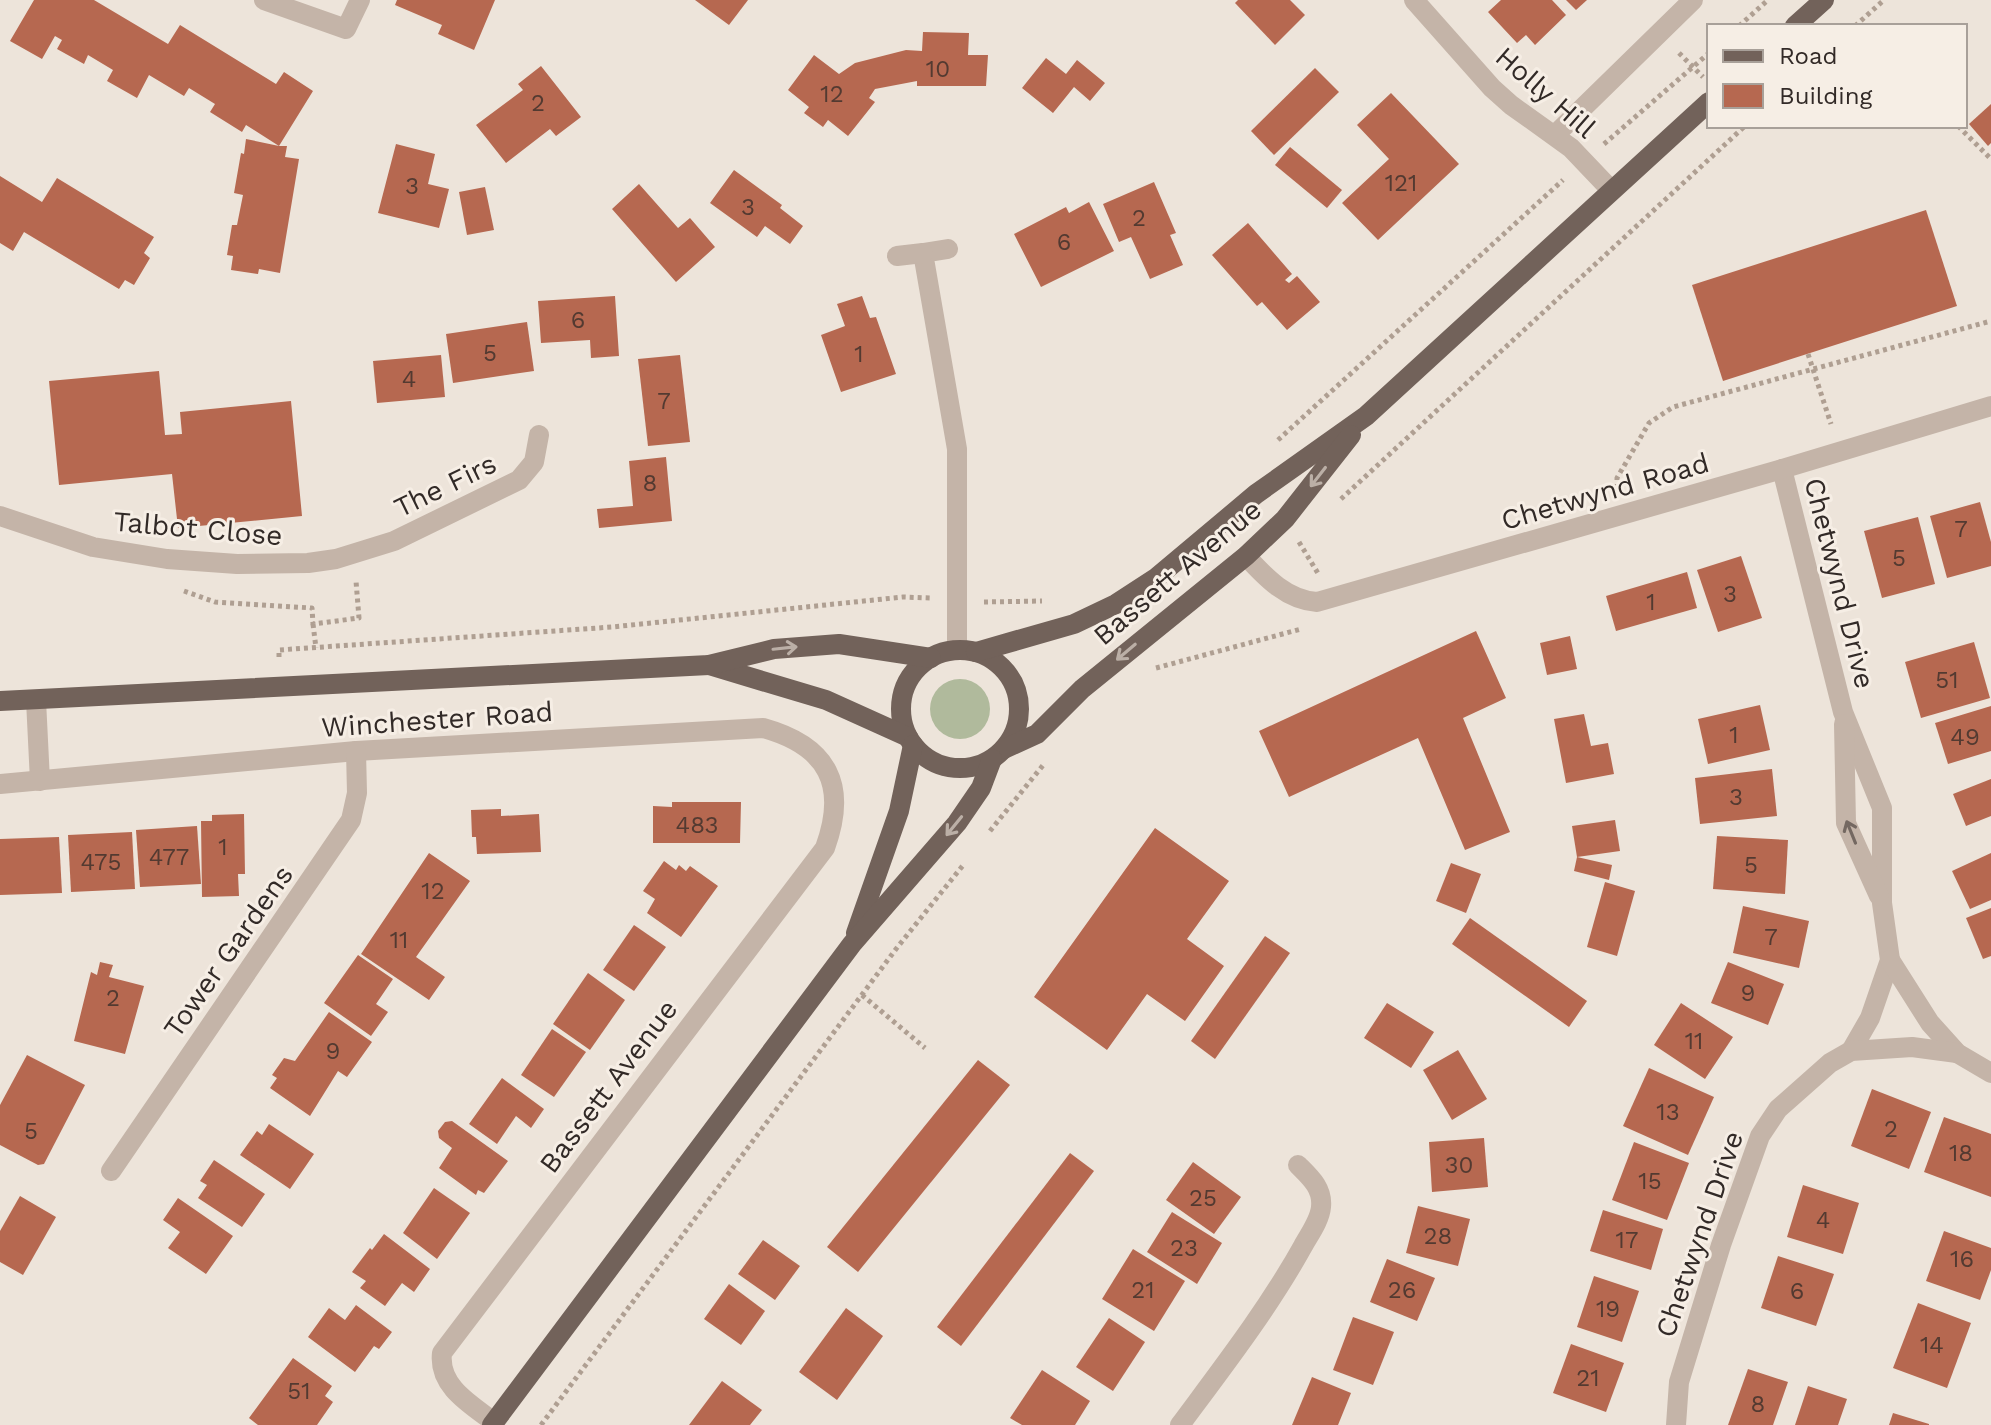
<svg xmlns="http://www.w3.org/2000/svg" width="1991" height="1425" font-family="'Work Sans',sans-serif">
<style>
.green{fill:#b0ba9c}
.building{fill:#b66850}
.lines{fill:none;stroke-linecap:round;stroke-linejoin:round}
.path{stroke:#af9f92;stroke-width:5;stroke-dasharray:4 4;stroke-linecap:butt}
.minor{stroke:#c4b4a8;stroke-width:20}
.primary{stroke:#72625a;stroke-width:20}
.oneway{stroke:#bbafa6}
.oneway2{stroke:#746861}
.labels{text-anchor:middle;stroke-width:6;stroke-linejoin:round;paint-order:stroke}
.number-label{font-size:24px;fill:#533a31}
.street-label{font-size:28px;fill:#322a27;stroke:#f6eee5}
</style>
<rect width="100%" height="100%" fill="#ede4da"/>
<!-- green -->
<circle class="green" cx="960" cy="709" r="30"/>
<!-- building -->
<g class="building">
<path d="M34 0H94L168 44 180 25 276 84 284 72 313 91 279 146H287L285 157 299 159 280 273 259 269 258 274 231 270 233 256 227 255 232 225H237L243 195 234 193 241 153 244 154 246 139 279 146 246 125 242 132 210 112 215 104 189 88 184 96 149 75 137 98 107 81 113 70 88 55 84 64 57 49 62 40 55 36 42 59 10 41Z"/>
<path d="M397 0H495L474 50 438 34 442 25 395 5Z"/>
<path d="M695 0H748L729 25Z"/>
<path d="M1238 0H1290L1305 15 1275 45 1235 3Z"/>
<path d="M1501 0H1552L1566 15 1535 45 1526 35 1517 43 1488 12Z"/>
<path d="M1566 0H1587L1576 10Z"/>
<path d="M923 32 969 33 968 55H988L986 86H917V81L875 89 869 98 875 102 848 136 828 120 823 127 804 113 809 107 788 90 814 55 839 74 855 63 906 50 922 51Z"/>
<path d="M1046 58 1066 74 1077 60 1105 83 1090 101 1074 87 1053 113 1022 88Z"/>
<path d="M541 66 581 117 556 136 550 129 506 163 476 125 523 90 518 84Z"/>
<path d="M1315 68 1339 92 1274 155 1251 131Z"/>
<path d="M1391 93 1459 164 1378 240 1342 203 1389 159 1357 125Z"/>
<path d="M1991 104V143L1988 146 1969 124Z"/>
<path d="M396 144 435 154 428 184 449 189 439 228 378 213Z"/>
<path d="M1290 147 1342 190 1327 208 1275 165Z"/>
<path d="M734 170 782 205 780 208 803 226 790 244 765 226 757 237 710 203Z"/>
<path d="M0 176 42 202 57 178 154 237 144 253 150 258 134 285 125 280 119 289 24 232 13 251 0 243Z"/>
<path d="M1154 182 1176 233 1170 235 1183 265 1150 279 1131 237 1119 242 1103 204Z"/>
<path d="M639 184 678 228 690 218 715 247 676 282 612 209Z"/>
<path d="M485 187 494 230 467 235 459 192Z"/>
<path d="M1089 202 1114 251 1041 287 1014 234 1066 207 1069 213Z"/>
<path d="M1926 210 1957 306 1723 381 1692 285Z"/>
<path d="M1248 223 1292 274 1285 280 1289 283 1297 276 1320 302 1287 330 1262 302 1257 306 1212 255Z"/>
<path d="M615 296 619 356 591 358 590 340 541 343 538 301Z"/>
<path d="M862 296 870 318 876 317 896 374 841 392 821 335 845 326 837 304Z"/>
<path d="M527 322 534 371 453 383 446 334Z"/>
<path d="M441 355 445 397 377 403 373 361Z"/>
<path d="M680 355 690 442 648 446 638 359Z"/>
<path d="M159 371 165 435 182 434 180 412 291 401 302 516 178 528 172 474 59 485 49 381Z"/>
<path d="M666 457 672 521 599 528 597 509 633 506 629 461Z"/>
<path d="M1980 502 1991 542V566L1947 578 1930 516Z"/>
<path d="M1918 517 1935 584 1882 598 1864 531Z"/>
<path d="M1741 556 1762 618 1718 632 1697 570Z"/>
<path d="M1687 572 1697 608 1616 631 1606 596Z"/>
<path d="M1476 631 1506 698 1463 718 1510 832 1465 850 1418 738 1289 797 1259 731Z"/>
<path d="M1570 636 1577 669 1547 675 1540 643Z"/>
<path d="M1974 642 1990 698 1921 718 1905 662Z"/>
<path d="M1760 705 1770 750 1708 764 1698 719Z"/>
<path d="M1991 706V751L1948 764 1935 723Z"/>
<path d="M1584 714 1591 746 1608 743 1614 774 1566 783 1554 719Z"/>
<path d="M1772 769 1777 816 1700 824 1695 778Z"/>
<path d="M1991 779V816L1966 826 1953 794Z"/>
<path d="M672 802H741L740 843H653V806L672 807Z"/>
<path d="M501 809V816L539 814 541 852 477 854 476 837H472L471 810Z"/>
<path d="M244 814 245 874H238L239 896 202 897 201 821H212V815Z"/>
<path d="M1615 820 1620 851 1577 857 1572 826Z"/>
<path d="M197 826 201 884 140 887 136 830Z"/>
<path d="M1155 828 1229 881 1187 939 1224 966 1185 1021 1147 994 1107 1050 1034 997Z"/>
<path d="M132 832 135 889 71 892 68 835Z"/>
<path d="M1717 836 1788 840 1785 894 1713 889Z"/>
<path d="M59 837 62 893 0 895V839Z"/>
<path d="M429 853 470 881 416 957 445 977 429 1000 361 954Z"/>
<path d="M1991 853V900L1970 909 1952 871Z"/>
<path d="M1577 857 1612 865 1609 880 1574 871Z"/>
<path d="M664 861 676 870 679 865 686 871 690 866 718 886 681 937 647 913 655 899 643 891Z"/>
<path d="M1451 863 1481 874 1466 913 1436 901Z"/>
<path d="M1605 882 1635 891 1617 956 1587 947Z"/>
<path d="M1743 906 1809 921 1799 968 1733 953Z"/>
<path d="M1991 908V956L1983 959 1966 918Z"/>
<path d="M1470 918 1587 1001 1569 1027 1452 944Z"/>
<path d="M634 925 666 947 634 991 603 970Z"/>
<path d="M1265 936 1290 953 1215 1059 1191 1041Z"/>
<path d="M358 955 393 979 376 1004 388 1012 371 1036 324 1003Z"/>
<path d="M100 962 113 965 109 977 144 986 125 1054 74 1041 91 972 97 975Z"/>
<path d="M1728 962 1784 984 1768 1025 1711 1003Z"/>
<path d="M588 973 625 1000 590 1050 553 1024Z"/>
<path d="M1387 1003 1434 1032 1411 1068 1364 1038Z"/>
<path d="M1681 1003 1733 1037 1705 1079 1654 1045Z"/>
<path d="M329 1012 372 1042 347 1077 338 1071 310 1116 270 1088 277 1078 272 1075 284 1058 295 1061Z"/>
<path d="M552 1029 586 1052 554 1097 521 1075Z"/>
<path d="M1458 1050 1487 1099 1452 1120 1423 1070Z"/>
<path d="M27 1055 85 1085 44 1164 38 1165 0 1145V1105Z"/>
<path d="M978 1060 1010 1085 858 1272 827 1247Z"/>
<path d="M1649 1068 1714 1097 1688 1155 1623 1126Z"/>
<path d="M502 1078 544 1109 531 1128 516 1116 497 1144 469 1124Z"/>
<path d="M1872 1089 1931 1112 1909 1169 1851 1146Z"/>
<path d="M1944 1117 1991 1134V1197L1924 1172Z"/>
<path d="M452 1121 508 1161 484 1193 478 1190 476 1195 439 1168 452 1148 439 1138 438 1131 445 1122Z"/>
<path d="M269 1124 314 1154 290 1189 240 1155 257 1131 262 1135Z"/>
<path d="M1484 1138 1488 1187 1432 1192 1429 1142Z"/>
<path d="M1634 1142 1689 1163 1667 1220 1612 1200Z"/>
<path d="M1070 1153 1094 1171 961 1346 937 1327Z"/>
<path d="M214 1160 265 1194 242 1227 198 1198 207 1185 200 1181Z"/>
<path d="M1193 1162 1241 1197 1214 1234 1166 1200Z"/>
<path d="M1803 1185 1859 1203 1843 1254 1787 1237Z"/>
<path d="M434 1188 470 1213 437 1259 403 1233Z"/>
<path d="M20 1196 56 1217 23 1275 0 1262V1231Z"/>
<path d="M178 1198 233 1236 206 1274 168 1248 180 1232 163 1220Z"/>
<path d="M1418 1206 1470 1219 1458 1266 1406 1253Z"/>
<path d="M1603 1210 1663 1229 1651 1270 1590 1251Z"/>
<path d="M1172 1212 1222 1243 1197 1284 1147 1252Z"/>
<path d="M1944 1231 1991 1248V1270L1980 1300 1926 1281Z"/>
<path d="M384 1234 430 1269 414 1292 402 1283 385 1306 360 1288 366 1281 352 1272 370 1248 372 1250Z"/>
<path d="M763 1240 800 1266 775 1300 738 1274Z"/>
<path d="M1133 1249 1185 1281 1154 1331 1102 1299Z"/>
<path d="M1778 1256 1834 1274 1816 1326 1761 1308Z"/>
<path d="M1387 1259 1435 1278 1417 1321 1370 1302Z"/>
<path d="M1594 1276 1639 1291 1622 1342 1577 1327Z"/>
<path d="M729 1284 765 1311 741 1345 704 1319Z"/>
<path d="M1918 1303 1971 1323 1947 1388 1893 1368Z"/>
<path d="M356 1305 392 1332 379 1349 374 1346 355 1372 308 1337 329 1308 345 1320Z"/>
<path d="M846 1308 883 1336 837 1400 799 1372Z"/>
<path d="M1353 1317 1394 1332 1373 1385 1333 1370Z"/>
<path d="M1109 1318 1145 1342 1113 1391 1076 1367Z"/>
<path d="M1571 1344 1624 1363 1606 1412 1553 1393Z"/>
<path d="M293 1358 332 1386 325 1396 333 1402 317 1425H258L249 1418Z"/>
<path d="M1748 1369 1788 1382 1773 1425H1728Z"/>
<path d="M1042 1370 1090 1401 1075 1425H1022L1010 1418Z"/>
<path d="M1312 1377 1351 1393 1338 1425H1292Z"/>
<path d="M722 1381 762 1410 750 1425H689Z"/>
<path d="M1808 1386 1847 1399 1838 1425H1795Z"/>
<path d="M1893 1413 1929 1424V1425H1889Z"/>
</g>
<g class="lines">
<!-- path -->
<g class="path">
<path d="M1739 26 1768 0"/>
<path d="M1855 26 1884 0"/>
<path d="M1679 53 1703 77"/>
<path d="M1958 126 1991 159"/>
<path d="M1604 144 1709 53"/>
<path d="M1808 354 1831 424"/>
<path d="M1278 440 1563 180"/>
<path d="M1617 488V478L1649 423 1673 407 1991 321"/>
<path d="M1341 499 1745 126"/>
<path d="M1299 542 1319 575"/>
<path d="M184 591 215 602 312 608 313 624 359 618 356 581"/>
<path d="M984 602 1042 601"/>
<path d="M313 624 316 648"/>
<path d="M279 657V650L612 627 903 597 930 598"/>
<path d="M1156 668 1301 629"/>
<path d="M990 831 1044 764"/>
<path d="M862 995 925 1048"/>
<path d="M541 1425 896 949 964 864"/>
</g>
<!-- minor -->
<g class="minor">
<path d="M264 0 346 29 360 0"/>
<path d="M1414 0 1492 88 1511 105 1571 148 1611 190"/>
<path d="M1555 135 1693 0"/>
<path d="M948 249 923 253 957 449V650"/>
<path d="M897 256 923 253"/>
<path d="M1782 469 1843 712 1882 808V903L1890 960 1870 1018 1851 1051"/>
<path d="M0 516 93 547 167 559 237 564 308 563 336 559 394 541 519 480 534 462 539 435"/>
<path d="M1246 556C1266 578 1287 600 1317 602L1782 469 1991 406"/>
<path d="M36 700 40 781"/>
<path d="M1844 724 1846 823 1879 896"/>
<path d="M0 784 356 751 763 728C828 746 848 785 825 848L442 1353C438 1386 470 1404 494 1422"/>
<path d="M1890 960 1930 1023 1957 1053 1991 1073"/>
<path d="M111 1171 351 820 357 793 356 751"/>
<path d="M1180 1425C1223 1367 1268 1309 1303 1246 1309 1235 1320 1220 1321 1207 1323 1188 1310 1177 1298 1165"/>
<path d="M1676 1425 1679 1382 1721 1245 1760 1136 1778 1109 1830 1063 1851 1051 1912 1047 1957 1053"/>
</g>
<!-- primary -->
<g class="primary">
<path d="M1795 26 1824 0"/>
<circle cx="960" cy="709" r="59"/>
<path d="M976 652 1074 624 1116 604 1156 578 1256 494 1366 416 1709 102"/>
<path d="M709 665 826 700 908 737"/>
<path d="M0 701 709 665 774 649 839 644 931 658"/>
<path d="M1004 749 1037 734 1082 689 1246 556 1285 519 1351 435"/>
<path d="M856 933 899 811 913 745"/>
<path d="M492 1425 852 944 957 823 981 788 992 759"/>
</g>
</g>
<!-- one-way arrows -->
<defs><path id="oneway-shaft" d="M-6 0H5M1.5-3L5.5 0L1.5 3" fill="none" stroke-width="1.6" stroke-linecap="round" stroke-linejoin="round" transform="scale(2)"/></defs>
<g class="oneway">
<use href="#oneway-shaft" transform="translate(1318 477) rotate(128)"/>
<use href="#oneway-shaft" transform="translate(785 648) rotate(-6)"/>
<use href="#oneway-shaft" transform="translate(1126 652) rotate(140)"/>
<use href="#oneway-shaft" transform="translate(954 826) rotate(129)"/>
</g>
<use class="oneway2" href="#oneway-shaft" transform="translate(1851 832) rotate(-112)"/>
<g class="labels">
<!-- number labels -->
<g class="number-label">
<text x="938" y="77">10</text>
<text x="832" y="102">12</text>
<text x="538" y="111">2</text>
<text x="1401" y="191">121</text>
<text x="412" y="194">3</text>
<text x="748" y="215">3</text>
<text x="1139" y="226">2</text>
<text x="1064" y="250">6</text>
<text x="578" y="328">6</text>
<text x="490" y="361">5</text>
<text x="859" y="362">1</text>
<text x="409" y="387">4</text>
<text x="664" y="409">7</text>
<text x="650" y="491">8</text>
<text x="1961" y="537">7</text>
<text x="1899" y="566">5</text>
<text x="1730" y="602">3</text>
<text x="1651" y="610">1</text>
<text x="1947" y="688">51</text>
<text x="1734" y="743">1</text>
<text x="1965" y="745">49</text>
<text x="1736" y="805">3</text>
<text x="697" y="833">483</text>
<text x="223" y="855">1</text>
<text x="169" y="865">477</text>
<text x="101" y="870">475</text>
<text x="1751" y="873">5</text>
<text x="433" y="899">12</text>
<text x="1771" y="945">7</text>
<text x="399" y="948">11</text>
<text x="1748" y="1001">9</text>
<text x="113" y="1006">2</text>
<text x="1694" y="1049">11</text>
<text x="333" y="1059">9</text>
<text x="1668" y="1120">13</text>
<text x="1891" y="1137">2</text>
<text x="31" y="1139">5</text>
<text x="1961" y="1161">18</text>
<text x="1459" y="1173">30</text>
<text x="1650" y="1189">15</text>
<text x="1203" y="1206">25</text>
<text x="1823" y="1228">4</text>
<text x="1438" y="1244">28</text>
<text x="1627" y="1248">17</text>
<text x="1184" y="1256">23</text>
<text x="1962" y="1267">16</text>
<text x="1143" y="1298">21</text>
<text x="1402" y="1298">26</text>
<text x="1797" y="1299">6</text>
<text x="1608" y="1317">19</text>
<text x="1932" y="1353">14</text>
<text x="1588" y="1386">21</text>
<text x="299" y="1399">51</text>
<text x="1758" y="1412">8</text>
</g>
<!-- street labels -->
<g class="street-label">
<text transform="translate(1546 92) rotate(41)" y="10">Holly Hill</text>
<text transform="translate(445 485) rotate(-26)" y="10">The Firs</text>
<text transform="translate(1605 491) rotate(-16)" y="10">Chetwynd Road</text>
<text transform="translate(198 528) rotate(5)" y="10">Talbot Close</text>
<text transform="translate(1177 572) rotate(-40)" y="10">Bassett Avenue</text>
<text transform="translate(1840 583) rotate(76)" y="10">Chetwynd Drive</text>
<text transform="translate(437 719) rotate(-4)" y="10">Winchester Road</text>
<text transform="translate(228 951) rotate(-55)" y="10">Tower Gardens</text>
<text transform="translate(608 1086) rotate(-53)" y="10">Bassett Avenue</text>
<text transform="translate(1699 1234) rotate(-71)" y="10">Chetwynd Drive</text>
</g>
</g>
<!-- legend -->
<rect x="1707" y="24" width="260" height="104" fill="#f6eee5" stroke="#a8a099" stroke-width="2"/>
<rect x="1723" y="50" width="40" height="12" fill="#72625a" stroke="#a8a099" stroke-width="2"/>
<text x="1779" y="64" font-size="24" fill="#322a27">Road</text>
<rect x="1723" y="84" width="40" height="24" fill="#b66850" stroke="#a8a099" stroke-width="2"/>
<text x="1779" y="104" font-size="24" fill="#322a27">Building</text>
</svg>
